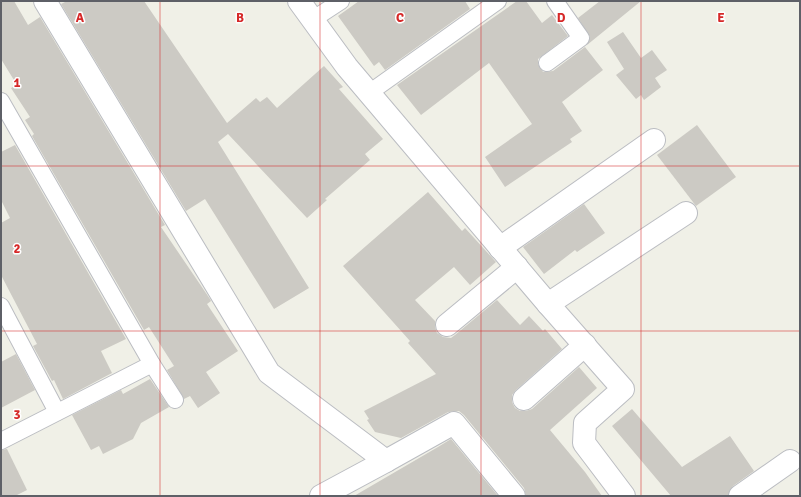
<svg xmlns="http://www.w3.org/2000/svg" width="801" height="497" font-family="Signika,sans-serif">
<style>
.building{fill:#cccac4}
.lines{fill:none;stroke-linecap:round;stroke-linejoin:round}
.lane-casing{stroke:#bbbdc2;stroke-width:18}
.street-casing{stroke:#bbbdc2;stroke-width:24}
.lane{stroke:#fff;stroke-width:16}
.street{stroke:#fff;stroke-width:22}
.grid{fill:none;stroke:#d62828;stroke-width:1;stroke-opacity:0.55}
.grid-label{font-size:13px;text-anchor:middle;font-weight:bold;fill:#d62828;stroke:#fff;stroke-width:3;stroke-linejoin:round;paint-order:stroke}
</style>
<rect width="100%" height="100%" fill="#f0f0e7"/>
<!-- building -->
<g class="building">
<path d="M1 1H14L28 25 40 17 165 225 161 227 210 299 211 301 207 304 238 351 206 372 220 393 198 408 190 396 184 399 167 370 174 366 149 327 144 330 32 136 34 134 25 120 30 117 11 88 17 85 1 59Z"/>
<path d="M67 1H144L227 123 256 98 260 102 267 97 277 108 324 66 343 87 339 89 383 139 365 154 370 160 325 199 327 200 307 218 228 134 218 142 309 288 274 309 205 199 186 211 61 4Z"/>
<path d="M359 1H465L470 9 385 70 379 62 374 66 338 16Z"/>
<path d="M517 1H526L542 23 552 15 568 36 538 59V64L543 72 553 71 585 47 603 70 562 102 582 131 570 139 572 142 505 187 485 157 532 124 489 63 421 115 397 85Z"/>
<path d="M600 1H641L587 45 590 37 578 18Z"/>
<path d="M623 32 641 58 652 50 667 70 655 78 661 87 644 100 641 95 636 99 616 75 624 69 607 42Z"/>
<path d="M697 125 736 177 696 206 657 155Z"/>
<path d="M15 145 126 339 101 351 112 373 63 399 54 380 52 381 33 346 37 344 1 275V223L10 218 1 200V152Z"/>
<path d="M428 192 462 231 465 228 496 262 470 285 454 267 415 300 435 321V327L437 333 443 337 451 338 455 335 497 300 520 325 529 316 543 331 545 329 562 349 516 390 512 395V402L515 408 520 411H526L532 409 579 367 597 388 550 430 585 472 602 496H526L524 488 464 415 459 411 448 412 401 438 375 432 367 420 369 419 364 411 436 374 408 343 410 341 343 266Z"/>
<path d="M584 204 605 233 577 252 575 250 544 274 523 247Z"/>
<path d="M16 354 35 390 1 408V362Z"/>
<path d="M150 379 169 407 141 423 133 439 103 454 99 446 91 450 72 415 121 390 123 394Z"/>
<path d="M632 409 682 467 730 436 754 471 733 486 728 496H671L612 426Z"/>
<path d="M451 439 498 496H354L438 447Z"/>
<path d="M7 449 27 490 15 496H1V450Z"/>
</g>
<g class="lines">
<!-- lane casing -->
<g class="lane-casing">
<g id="lane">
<path d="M312 20 341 1"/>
<path d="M547 63 581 38 555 1"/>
<path d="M369 93 498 1"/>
<path d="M1 101 152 364 175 400"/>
<path d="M1 306 57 412"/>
<path d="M1 441 152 364"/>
</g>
</g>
<!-- street casing -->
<g class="street-casing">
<g id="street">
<path d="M45 1 269 373 386 461 321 496"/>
<path d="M299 1 347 67 548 304 623 389 585 423 584 443 624 496"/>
<path d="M500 248 654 140"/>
<path d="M548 304 686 213"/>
<path d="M447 325 517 267"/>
<path d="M524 399 585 345"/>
<path d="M386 461 454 423 514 496"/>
<path d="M740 496 790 461"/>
</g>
</g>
<!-- lane -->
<use href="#lane" class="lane"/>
<!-- street -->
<use href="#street" class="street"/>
</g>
<!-- grid -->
<path class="grid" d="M160 1V496M320 1V496M481 1V496M641 1V496M1 166H800M1 331H800"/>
<g class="grid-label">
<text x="80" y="22">A</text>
<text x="240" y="22">B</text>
<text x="400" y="22">C</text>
<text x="561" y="22">D</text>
<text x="721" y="22">E</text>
<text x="17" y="87">1</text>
<text x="17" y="253">2</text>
<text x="17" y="419">3</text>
</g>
<!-- border -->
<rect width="801" height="497" fill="none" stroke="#5e6067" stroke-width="4"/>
</svg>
